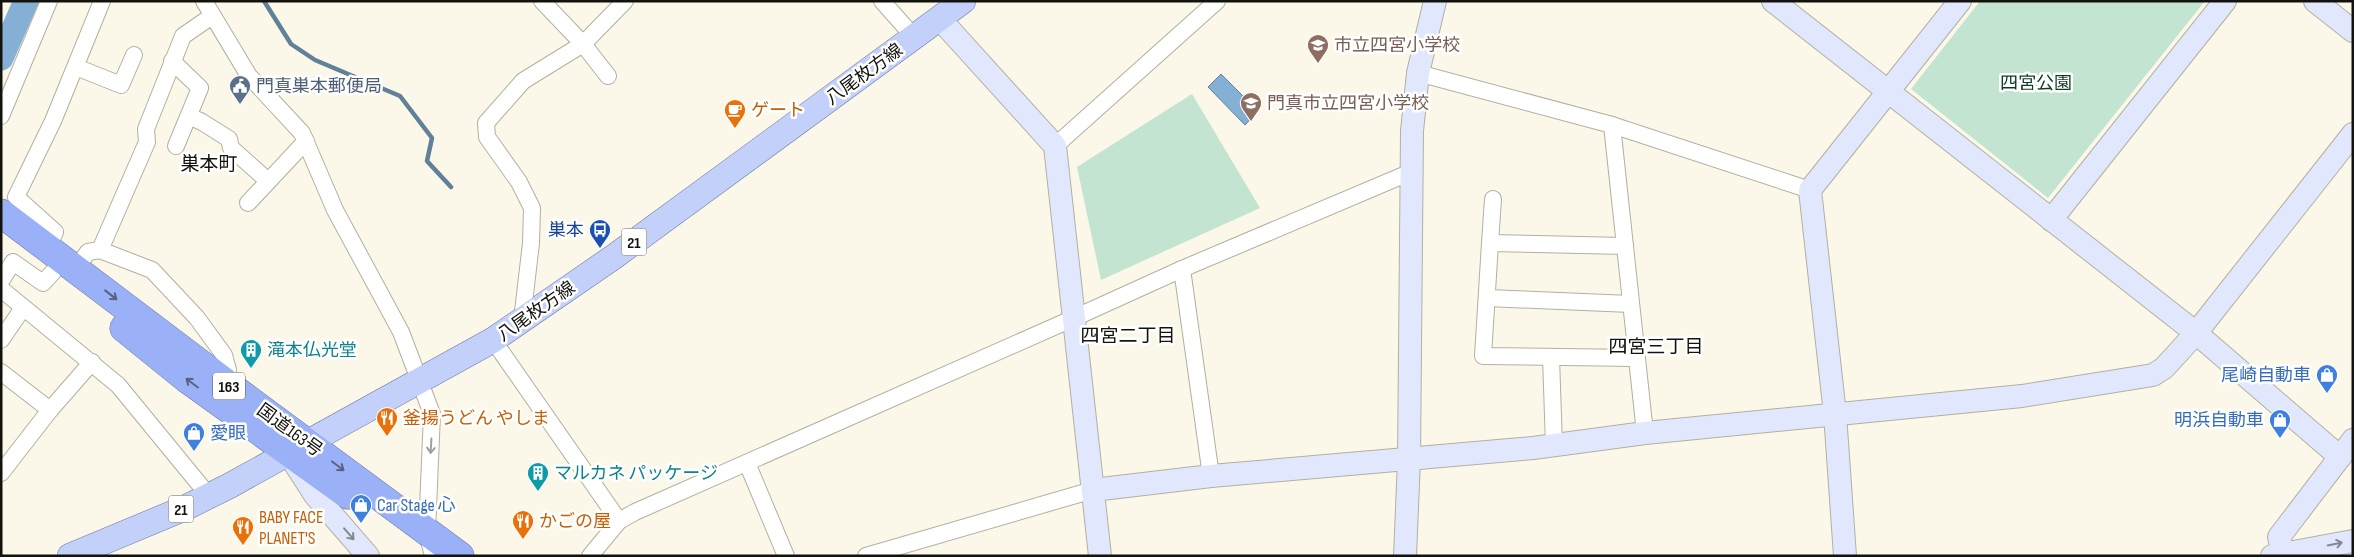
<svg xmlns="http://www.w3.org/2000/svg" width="2354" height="557" font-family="'Sofia Sans Condensed','Noto Sans JP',sans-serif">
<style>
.green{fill:#c2e4d0}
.water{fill:#83b0d4;stroke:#618198}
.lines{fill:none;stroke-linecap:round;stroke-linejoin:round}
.stream{stroke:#618198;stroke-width:4.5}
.river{stroke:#83b0d4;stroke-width:25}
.street-casing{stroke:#b2b0a1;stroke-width:18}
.secondary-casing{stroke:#b2b0a1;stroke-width:24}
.primary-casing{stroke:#6b79a5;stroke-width:26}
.highway-casing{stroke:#6b79a5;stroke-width:29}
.street{stroke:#fff;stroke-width:16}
.secondary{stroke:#e1e8fd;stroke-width:22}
.primary{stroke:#c3d0fa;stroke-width:25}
.highway{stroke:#9bb1f7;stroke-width:28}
.oneway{stroke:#576282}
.oneway2{stroke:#a1a09e}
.oneway3{stroke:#848891}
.labels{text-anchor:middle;stroke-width:5;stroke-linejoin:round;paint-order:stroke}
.shield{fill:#fff;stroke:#5a5955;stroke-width:1}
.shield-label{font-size:16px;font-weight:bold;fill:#13120c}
.education-label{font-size:18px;fill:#785e54;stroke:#fff;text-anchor:start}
.street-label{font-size:18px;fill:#13120c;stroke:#fff}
.park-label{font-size:18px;fill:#0d3a25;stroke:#fff}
.service-label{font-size:18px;fill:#4e5e75;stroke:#fff;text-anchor:start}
.food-label{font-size:18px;fill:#c56008;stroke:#fff;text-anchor:start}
.transit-label{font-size:18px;fill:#164399;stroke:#fff;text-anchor:end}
.culture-label{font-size:18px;fill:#0d838f;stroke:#fff;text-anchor:start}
.shop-label{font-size:18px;fill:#366cbe;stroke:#fff;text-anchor:end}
.neighbourhood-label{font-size:19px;fill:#13120c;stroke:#fff}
</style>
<rect width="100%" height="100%" fill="#fbf8e9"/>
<!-- green -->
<g class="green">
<path d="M1980 1H2205L2048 198 1911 89Z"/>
<path d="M1192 94 1260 208 1101 280 1077 167Z"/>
</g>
<!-- water -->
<path class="water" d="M1221 74 1258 111 1245 125 1208 87Z"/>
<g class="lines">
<!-- stream -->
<path class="stream" d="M264 1 291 44 315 60 400 96 432 138 427 161 451 187"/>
<!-- river -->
<path class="river" d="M1 58 26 1"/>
<!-- street casing -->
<g class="street-casing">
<g id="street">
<path d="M204 1 249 76 302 133 335 210 401 332 432 414 427 532 433 556"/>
<path d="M542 1 583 44 608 76"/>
<path d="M882 1 914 37"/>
<path d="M172 61 200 88 176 146"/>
<path d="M76 67 121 85 134 55"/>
<path d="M1418 73 1612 125 1810 190"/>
<path d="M1 116 49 1"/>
<path d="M189 116 202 122 229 139 231 148 268 181"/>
<path d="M1612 125 1645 433"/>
<path d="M1055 146 1217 1"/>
<path d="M248 203 306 141"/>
<path d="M1490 243 1493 199"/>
<path d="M1625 246 1490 243 1483 356 1636 358"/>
<path d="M48 248 55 232 16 197 53 121 102 1"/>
<path d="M100 250 152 270 197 318 224 355 228 370 222 380"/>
<path d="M76 268 88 252 100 250 147 142 146 129 183 36 212 16"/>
<path d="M1182 269 1211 476"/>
<path d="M1 281 13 262 43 283 53 272"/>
<path d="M1 289 118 385 209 496"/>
<path d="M1487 298 1631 304"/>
<path d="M522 320 531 243 532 208 519 182 487 137 486 123 523 81 583 44 625 1"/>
<path d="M1 340 23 308"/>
<path d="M493 340 619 521"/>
<path d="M1551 357 1554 446"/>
<path d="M1 372 50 410"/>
<path d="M747 463 786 556"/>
<path d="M1 473 50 410 92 362"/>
<path d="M590 556 619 521 635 512 1074 318 1182 269 1411 172"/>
<path d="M866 556 1093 490"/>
</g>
</g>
<!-- secondary casing -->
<g class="secondary-casing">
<g id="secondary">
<path d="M1773 1 2196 333 2340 457"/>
<path d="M2315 1 2353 31"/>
<path d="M939 18 1055 146 1100 556"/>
<path d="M2051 220 2225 1"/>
<path d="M290 456 315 495 368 556"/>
<path d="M1093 490 1211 476 1533 448 1645 433 2022 396 2153 375 2164 368 2196 333 2353 134"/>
<path d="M2283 554 2279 537 2353 440"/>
<path d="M1405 556 1409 460 1412 131 1418 73 1435 1"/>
<path d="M1845 556 1835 414 1810 190 1960 1"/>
<path d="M2272 556 2353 541"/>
</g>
</g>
<!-- primary casing -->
<g class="primary-casing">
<path id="primary" d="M70 556 185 508 229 486 493 340 615 256 963 1"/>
</g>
<!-- highway casing -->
<g class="highway-casing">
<g id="highway">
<path d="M1 213 222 380 460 556"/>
<path d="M124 328 187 379 348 495"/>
</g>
</g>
<!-- street -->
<use href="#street" class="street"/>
<!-- secondary -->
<use href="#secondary" class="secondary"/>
<!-- primary -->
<use href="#primary" class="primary"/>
<!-- highway -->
<use href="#highway" class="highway"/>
</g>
<!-- one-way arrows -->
<defs><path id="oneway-shaft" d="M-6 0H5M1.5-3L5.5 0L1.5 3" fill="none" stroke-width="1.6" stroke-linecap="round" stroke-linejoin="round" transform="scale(1.25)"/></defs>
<g class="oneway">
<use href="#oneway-shaft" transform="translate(111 295) rotate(38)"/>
<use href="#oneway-shaft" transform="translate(192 383) rotate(-143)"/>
<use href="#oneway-shaft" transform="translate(338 466) rotate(37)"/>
</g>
<use class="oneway2" href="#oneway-shaft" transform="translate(431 446) rotate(93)"/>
<g class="oneway3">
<use href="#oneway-shaft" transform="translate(349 534) rotate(49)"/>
<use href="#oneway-shaft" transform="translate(2335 544) rotate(-11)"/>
</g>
<!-- icons -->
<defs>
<g id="school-pin" transform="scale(1.125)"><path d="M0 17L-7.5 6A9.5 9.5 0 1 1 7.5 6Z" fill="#8d6e63" stroke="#fff"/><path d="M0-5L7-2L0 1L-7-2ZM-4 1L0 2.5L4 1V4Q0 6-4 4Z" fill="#fff"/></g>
<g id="civic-pin" transform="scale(1.125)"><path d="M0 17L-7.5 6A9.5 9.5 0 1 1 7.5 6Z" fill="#5c6f8a" stroke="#fff"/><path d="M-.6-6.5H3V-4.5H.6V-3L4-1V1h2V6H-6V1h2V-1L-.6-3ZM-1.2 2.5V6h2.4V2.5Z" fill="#fff"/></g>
<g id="cafe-pin" transform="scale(1.125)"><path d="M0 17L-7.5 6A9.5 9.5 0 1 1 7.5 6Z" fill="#e8710a" stroke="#fff"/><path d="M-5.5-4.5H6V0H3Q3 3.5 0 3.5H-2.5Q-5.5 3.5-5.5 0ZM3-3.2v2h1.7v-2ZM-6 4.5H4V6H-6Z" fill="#fff"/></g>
<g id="bus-pin" transform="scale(1.125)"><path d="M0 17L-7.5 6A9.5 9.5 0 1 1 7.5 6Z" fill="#1a4fb4" stroke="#fff"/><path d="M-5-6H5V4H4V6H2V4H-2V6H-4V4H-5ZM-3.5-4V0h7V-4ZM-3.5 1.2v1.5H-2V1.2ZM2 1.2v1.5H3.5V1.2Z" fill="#fff"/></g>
<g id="building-pin" transform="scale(1.125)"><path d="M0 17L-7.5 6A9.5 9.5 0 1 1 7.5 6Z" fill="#0f9aa8" stroke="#fff"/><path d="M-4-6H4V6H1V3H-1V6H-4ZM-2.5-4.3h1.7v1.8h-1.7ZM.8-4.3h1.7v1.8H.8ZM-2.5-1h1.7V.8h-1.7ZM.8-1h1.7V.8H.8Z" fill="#fff"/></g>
<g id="shop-pin" transform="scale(1.125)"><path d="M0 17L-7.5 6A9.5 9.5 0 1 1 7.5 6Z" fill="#3f7fe0" stroke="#fff"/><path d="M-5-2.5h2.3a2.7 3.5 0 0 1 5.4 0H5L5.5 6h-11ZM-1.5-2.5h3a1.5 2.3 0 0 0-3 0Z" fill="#fff"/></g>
<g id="restaurant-pin" transform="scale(1.125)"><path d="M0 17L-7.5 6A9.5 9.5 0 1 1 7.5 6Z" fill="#e8710a" stroke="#fff"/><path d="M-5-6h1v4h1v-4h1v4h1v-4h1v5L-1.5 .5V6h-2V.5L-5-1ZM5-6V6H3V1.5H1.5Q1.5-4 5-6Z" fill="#fff"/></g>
</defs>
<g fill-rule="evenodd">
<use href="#school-pin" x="1318" y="45"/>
<use href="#civic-pin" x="240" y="86"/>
<use href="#school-pin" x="1251" y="103"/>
<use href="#cafe-pin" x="735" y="110"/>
<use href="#bus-pin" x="600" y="230"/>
<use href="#building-pin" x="251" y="350"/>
<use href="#shop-pin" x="2327" y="375"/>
<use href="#restaurant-pin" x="387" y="418"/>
<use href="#shop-pin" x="2280" y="420"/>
<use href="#shop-pin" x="194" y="433"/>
<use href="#building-pin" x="538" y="473"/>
<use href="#shop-pin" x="361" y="505"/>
<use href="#restaurant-pin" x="523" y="521"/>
<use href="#restaurant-pin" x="243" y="527"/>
</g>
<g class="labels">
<!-- shield labels -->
<g class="shield">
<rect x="621.5" y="228.5" width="25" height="27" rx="4"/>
<rect x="213" y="372.5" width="32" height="27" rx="4"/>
<rect x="168.5" y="495.5" width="25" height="27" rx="4"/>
</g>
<g class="shield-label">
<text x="634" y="248">21</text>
<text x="229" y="392">163</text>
<text x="181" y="515">21</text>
</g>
<!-- education labels -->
<g class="education-label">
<text x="1334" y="51">市立四宮小学校</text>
<text x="1267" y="109">門真市立四宮小学校</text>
</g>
<!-- street labels -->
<g class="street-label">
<text transform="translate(864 74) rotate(-36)" y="6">八尾枚方線</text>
<text transform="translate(536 311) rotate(-35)" y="6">八尾枚方線</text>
<text transform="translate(290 430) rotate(36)" y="6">国道163号</text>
</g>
<!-- park labels -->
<g class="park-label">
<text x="2036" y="89">四宮公園</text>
</g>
<!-- service labels -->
<g class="service-label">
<text x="256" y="92">門真巣本郵便局</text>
</g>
<!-- food labels -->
<g class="food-label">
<text x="751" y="116">ゲート</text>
<text x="403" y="424">釜揚うどん やしま</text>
<text x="259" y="523">BABY FACE<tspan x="259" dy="21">PLANET'S</tspan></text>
<text x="539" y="527">かごの屋</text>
</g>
<!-- transit labels -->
<g class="transit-label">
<text x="584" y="236">巣本</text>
</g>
<!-- culture labels -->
<g class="culture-label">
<text x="267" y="356">滝本仏光堂</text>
<text x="554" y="479">マルカネ パッケージ</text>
</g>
<!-- shop labels -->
<g class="shop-label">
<text x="2311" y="381">尾崎自動車</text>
<text x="2264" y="426">明浜自動車</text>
<text x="210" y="439" text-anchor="start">愛眼</text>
<text x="377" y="511" text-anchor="start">Car Stage 心</text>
</g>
<!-- neighbourhood labels -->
<g class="neighbourhood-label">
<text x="209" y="170">巣本町</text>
<text x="1128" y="342">四宮二丁目</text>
<text x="1656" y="353">四宮三丁目</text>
</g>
</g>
<!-- border -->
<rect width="2354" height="557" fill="none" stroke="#13120c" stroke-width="5"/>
</svg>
